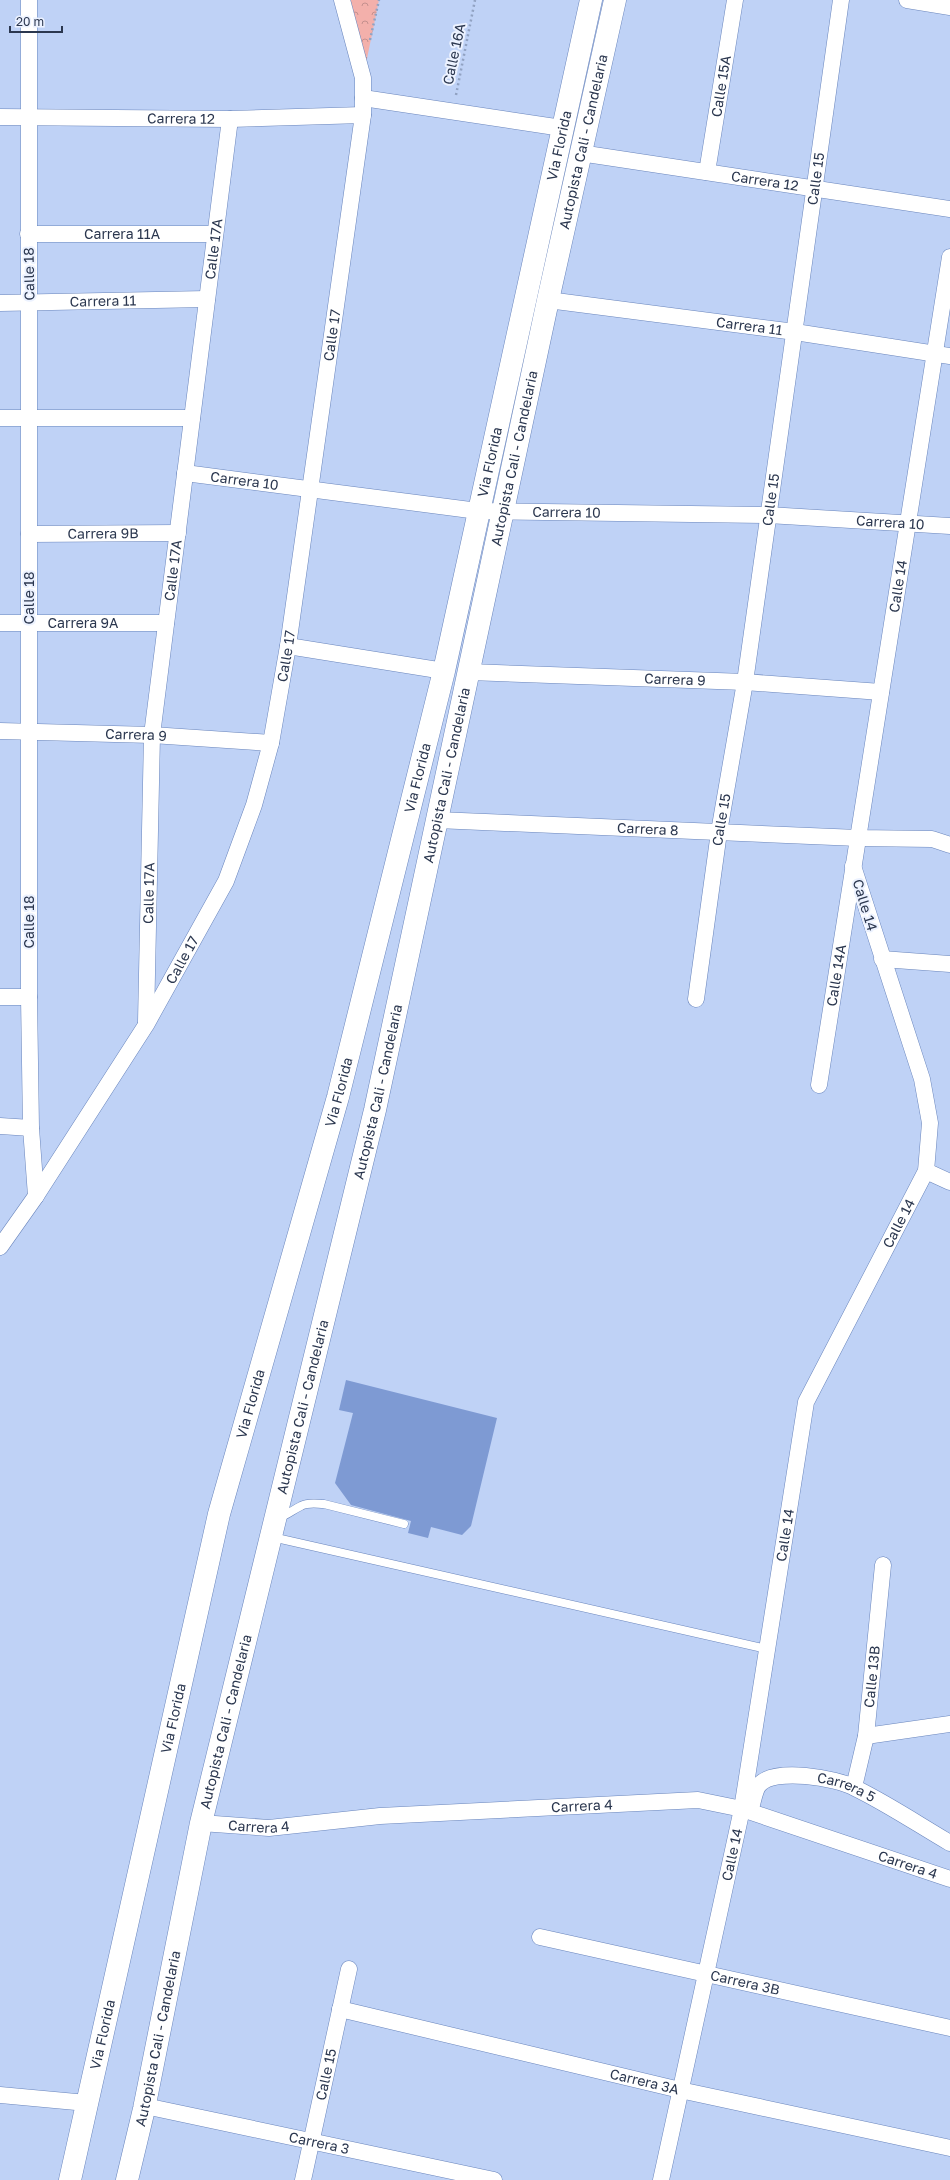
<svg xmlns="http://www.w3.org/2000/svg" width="950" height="2180" font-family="'Golos Text',sans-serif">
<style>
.park{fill:url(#park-crowns)}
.building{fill:#7e9ad3}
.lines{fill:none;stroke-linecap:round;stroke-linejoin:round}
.service-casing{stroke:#6985bc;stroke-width:9}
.minor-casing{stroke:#6985bc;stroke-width:17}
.primary-casing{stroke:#6985bc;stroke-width:23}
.path{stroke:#91a2c2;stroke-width:2.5;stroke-dasharray:2 3;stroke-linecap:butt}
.service{stroke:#fff;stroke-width:8}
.minor{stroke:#fff;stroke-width:16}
.primary{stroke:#fff;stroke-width:22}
.labels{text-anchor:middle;stroke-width:4;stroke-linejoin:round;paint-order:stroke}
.street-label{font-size:14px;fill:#2b374f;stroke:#ecf2ff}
</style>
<defs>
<pattern id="park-crowns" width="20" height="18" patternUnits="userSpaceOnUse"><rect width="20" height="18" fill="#f3b0ab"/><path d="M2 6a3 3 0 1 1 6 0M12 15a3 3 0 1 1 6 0" fill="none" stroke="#c5908e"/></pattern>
</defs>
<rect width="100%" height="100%" fill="#bfd2f6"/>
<!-- park -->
<path class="park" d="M342 0H379L363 78Z"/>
<!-- building -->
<path class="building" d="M346 1380 497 1418 471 1526 462 1535 431 1527 428 1538 408 1533 411 1521 351 1505 335 1483 353 1413 339 1410Z"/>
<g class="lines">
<!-- service casing -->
<g class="service-casing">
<g id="service">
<path d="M277 1518C287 1516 292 1510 301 1506 308 1502 317 1504 324 1504L404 1524"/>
<path d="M272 1537 767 1649"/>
</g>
</g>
<!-- minor casing -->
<g class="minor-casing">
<g id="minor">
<path d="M29 0V997L31 1128 36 1196"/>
<path d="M907 0 950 7"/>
<path d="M363 98 562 128"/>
<path id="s1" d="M0 117 230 119 363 115"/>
<path id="s2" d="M580 153 950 209"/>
<path id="s3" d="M707 172 735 0"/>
<path id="s4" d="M28 234H215"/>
<path id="s5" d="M548 300 795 332 950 356"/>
<path id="s6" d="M0 303 207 299"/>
<path d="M0 418H192"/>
<path id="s7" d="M185 473 478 511 768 515 950 526"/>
<path id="s8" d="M29 534 178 533"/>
<path id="s9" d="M0 623H166"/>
<path d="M288 646 444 671"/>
<path id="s10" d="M469 672 745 682 881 692"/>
<path id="s11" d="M0 731 152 735 271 743"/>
<path id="s12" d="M437 820 858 838 932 839 950 845"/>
<path d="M882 959 950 964"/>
<path d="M0 997H29"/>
<path id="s13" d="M696 999 719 832 745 682 841 0"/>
<path id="s14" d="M146 1022 152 735 230 119"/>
<path id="s15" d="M819 1085 950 257"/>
<path d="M0 1126 31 1128"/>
<path d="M926 1171 950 1182"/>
<path id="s16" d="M0 1247 36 1196 146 1025 226 881 254 805 271 743 288 646 363 115V78L342 0"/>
<path d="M866 1736 950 1724"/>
<path id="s17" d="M854 1787 866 1736 883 1565"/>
<path id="s18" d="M750 1811C753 1804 754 1791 759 1785 774 1767 837 1778 855 1788 888 1804 919 1825 950 1843"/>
<path id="s19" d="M201 1823 269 1828 380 1816 698 1800 742 1809 950 1879"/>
<path id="s20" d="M540 1937 950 2028"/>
<path id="s21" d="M340 2009 680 2090 950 2148"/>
<path d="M0 2095 87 2103"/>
<path id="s22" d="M145 2106 494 2180"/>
<path id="s23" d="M303 2180 349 1969"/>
<path id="s24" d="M661 2180 742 1809 806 1402 926 1171 930 1123 922 1079 853 866"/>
</g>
</g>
<!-- primary casing -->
<g class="primary-casing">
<g id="primary">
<path id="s25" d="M70 2180 219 1514 338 1097 444 671 591 0"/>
<path id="s26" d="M127 2180 144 2109 201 1823 375 1110 548 300 615 0"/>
</g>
</g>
<!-- path -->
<g class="path">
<path d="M370 40 379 0"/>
<path d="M456 95 475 0"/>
</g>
<!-- service -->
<use href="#service" class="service"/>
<!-- minor -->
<use href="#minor" class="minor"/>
<!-- primary -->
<use href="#primary" class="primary"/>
</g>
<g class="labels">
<!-- street labels -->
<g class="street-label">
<text transform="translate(454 54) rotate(-78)" y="5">Calle 16A</text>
<text dy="5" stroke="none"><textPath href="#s3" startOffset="87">Calle 15A</textPath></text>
<text dy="5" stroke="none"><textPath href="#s1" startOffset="181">Carrera 12</textPath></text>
<text dy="5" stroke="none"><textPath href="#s26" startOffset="2089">Autopista Cali - Candelaria</textPath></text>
<text dy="5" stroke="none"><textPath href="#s25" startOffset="2093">Via Florida</textPath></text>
<text dy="5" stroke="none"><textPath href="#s13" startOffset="829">Calle 15</textPath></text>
<text dy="5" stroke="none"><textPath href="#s2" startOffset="187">Carrera 12</textPath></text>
<text dy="5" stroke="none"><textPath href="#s4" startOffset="94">Carrera 11A</textPath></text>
<text dy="5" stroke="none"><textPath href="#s14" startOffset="777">Calle 17A</textPath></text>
<text transform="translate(29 274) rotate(-91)" y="5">Calle 18</text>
<text dy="5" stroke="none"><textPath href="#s6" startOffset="103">Carrera 11</textPath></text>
<text dy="5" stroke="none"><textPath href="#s5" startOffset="203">Carrera 11</textPath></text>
<text dy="5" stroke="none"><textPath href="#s16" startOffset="988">Calle 17</textPath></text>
<text dy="5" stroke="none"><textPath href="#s26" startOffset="1765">Autopista Cali - Candelaria</textPath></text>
<text dy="5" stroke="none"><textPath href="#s25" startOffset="1769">Via Florida</textPath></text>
<text dy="5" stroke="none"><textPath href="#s7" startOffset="60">Carrera 10</textPath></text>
<text dy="5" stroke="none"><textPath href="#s13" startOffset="505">Calle 15</textPath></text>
<text dy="5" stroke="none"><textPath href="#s7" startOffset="384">Carrera 10</textPath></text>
<text dy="5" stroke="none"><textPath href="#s7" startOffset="708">Carrera 10</textPath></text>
<text dy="5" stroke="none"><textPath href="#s8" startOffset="74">Carrera 9B</textPath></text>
<text dy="5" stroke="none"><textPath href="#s14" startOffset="453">Calle 17A</textPath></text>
<text dy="5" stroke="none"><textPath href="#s15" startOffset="505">Calle 14</textPath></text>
<text transform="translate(29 598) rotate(-90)" y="5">Calle 18</text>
<text dy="5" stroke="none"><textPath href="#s9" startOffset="83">Carrera 9A</textPath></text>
<text dy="5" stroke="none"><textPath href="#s16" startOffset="664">Calle 17</textPath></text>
<text dy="5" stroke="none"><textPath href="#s10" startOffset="206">Carrera 9</textPath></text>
<text dy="5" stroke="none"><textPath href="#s11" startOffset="136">Carrera 9</textPath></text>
<text dy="5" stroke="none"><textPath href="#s26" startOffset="1441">Autopista Cali - Candelaria</textPath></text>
<text dy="5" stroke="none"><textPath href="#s25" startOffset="1445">Via Florida</textPath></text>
<text dy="5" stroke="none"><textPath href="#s13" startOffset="181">Calle 15</textPath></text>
<text dy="5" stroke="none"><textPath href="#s12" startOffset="211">Carrera 8</textPath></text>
<text dy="5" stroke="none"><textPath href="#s14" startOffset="129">Calle 17A</textPath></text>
<text transform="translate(865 905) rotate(73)" y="5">Calle 14</text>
<text transform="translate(29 922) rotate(-90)" y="5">Calle 18</text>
<text dy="5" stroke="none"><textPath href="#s16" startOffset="340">Calle 17</textPath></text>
<text dy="5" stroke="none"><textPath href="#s15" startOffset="111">Calle 14A</textPath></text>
<text dy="5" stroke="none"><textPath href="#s26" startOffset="1117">Autopista Cali - Candelaria</textPath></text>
<text dy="5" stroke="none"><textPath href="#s25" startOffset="1121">Via Florida</textPath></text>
<text dy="5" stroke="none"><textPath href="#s24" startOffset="993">Calle 14</textPath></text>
<text dy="5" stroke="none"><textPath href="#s25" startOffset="797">Via Florida</textPath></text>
<text dy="5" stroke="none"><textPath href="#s26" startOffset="793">Autopista Cali - Candelaria</textPath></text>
<text dy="5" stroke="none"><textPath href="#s24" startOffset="657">Calle 14</textPath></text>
<text dy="5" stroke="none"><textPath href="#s17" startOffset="112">Calle 13B</textPath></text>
<text dy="5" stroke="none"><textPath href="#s25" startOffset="473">Via Florida</textPath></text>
<text dy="5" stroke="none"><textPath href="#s26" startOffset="469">Autopista Cali - Candelaria</textPath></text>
<text dy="5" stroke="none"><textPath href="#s18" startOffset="119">Carrera 5</textPath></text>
<text dy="5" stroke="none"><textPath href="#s19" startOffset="382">Carrera 4</textPath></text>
<text dy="5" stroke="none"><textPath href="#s19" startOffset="58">Carrera 4</textPath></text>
<text dy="5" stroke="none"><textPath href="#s24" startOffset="333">Calle 14</textPath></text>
<text dy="5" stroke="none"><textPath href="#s19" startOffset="718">Carrera 4</textPath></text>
<text dy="5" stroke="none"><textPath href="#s20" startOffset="210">Carrera 3B</textPath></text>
<text dy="5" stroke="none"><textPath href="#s25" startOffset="149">Via Florida</textPath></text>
<text dy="5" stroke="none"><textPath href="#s26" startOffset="145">Autopista Cali - Candelaria</textPath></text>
<text dy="5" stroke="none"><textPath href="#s23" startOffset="108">Calle 15</textPath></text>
<text dy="5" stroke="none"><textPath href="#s21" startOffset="313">Carrera 3A</textPath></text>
<text dy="5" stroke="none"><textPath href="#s22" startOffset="178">Carrera 3</textPath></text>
</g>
</g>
<!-- scale -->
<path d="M10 26v6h52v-6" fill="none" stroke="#2b374f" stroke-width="2"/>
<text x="16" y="26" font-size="12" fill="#2b374f" stroke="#ecf2ff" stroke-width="3" paint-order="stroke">20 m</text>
</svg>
